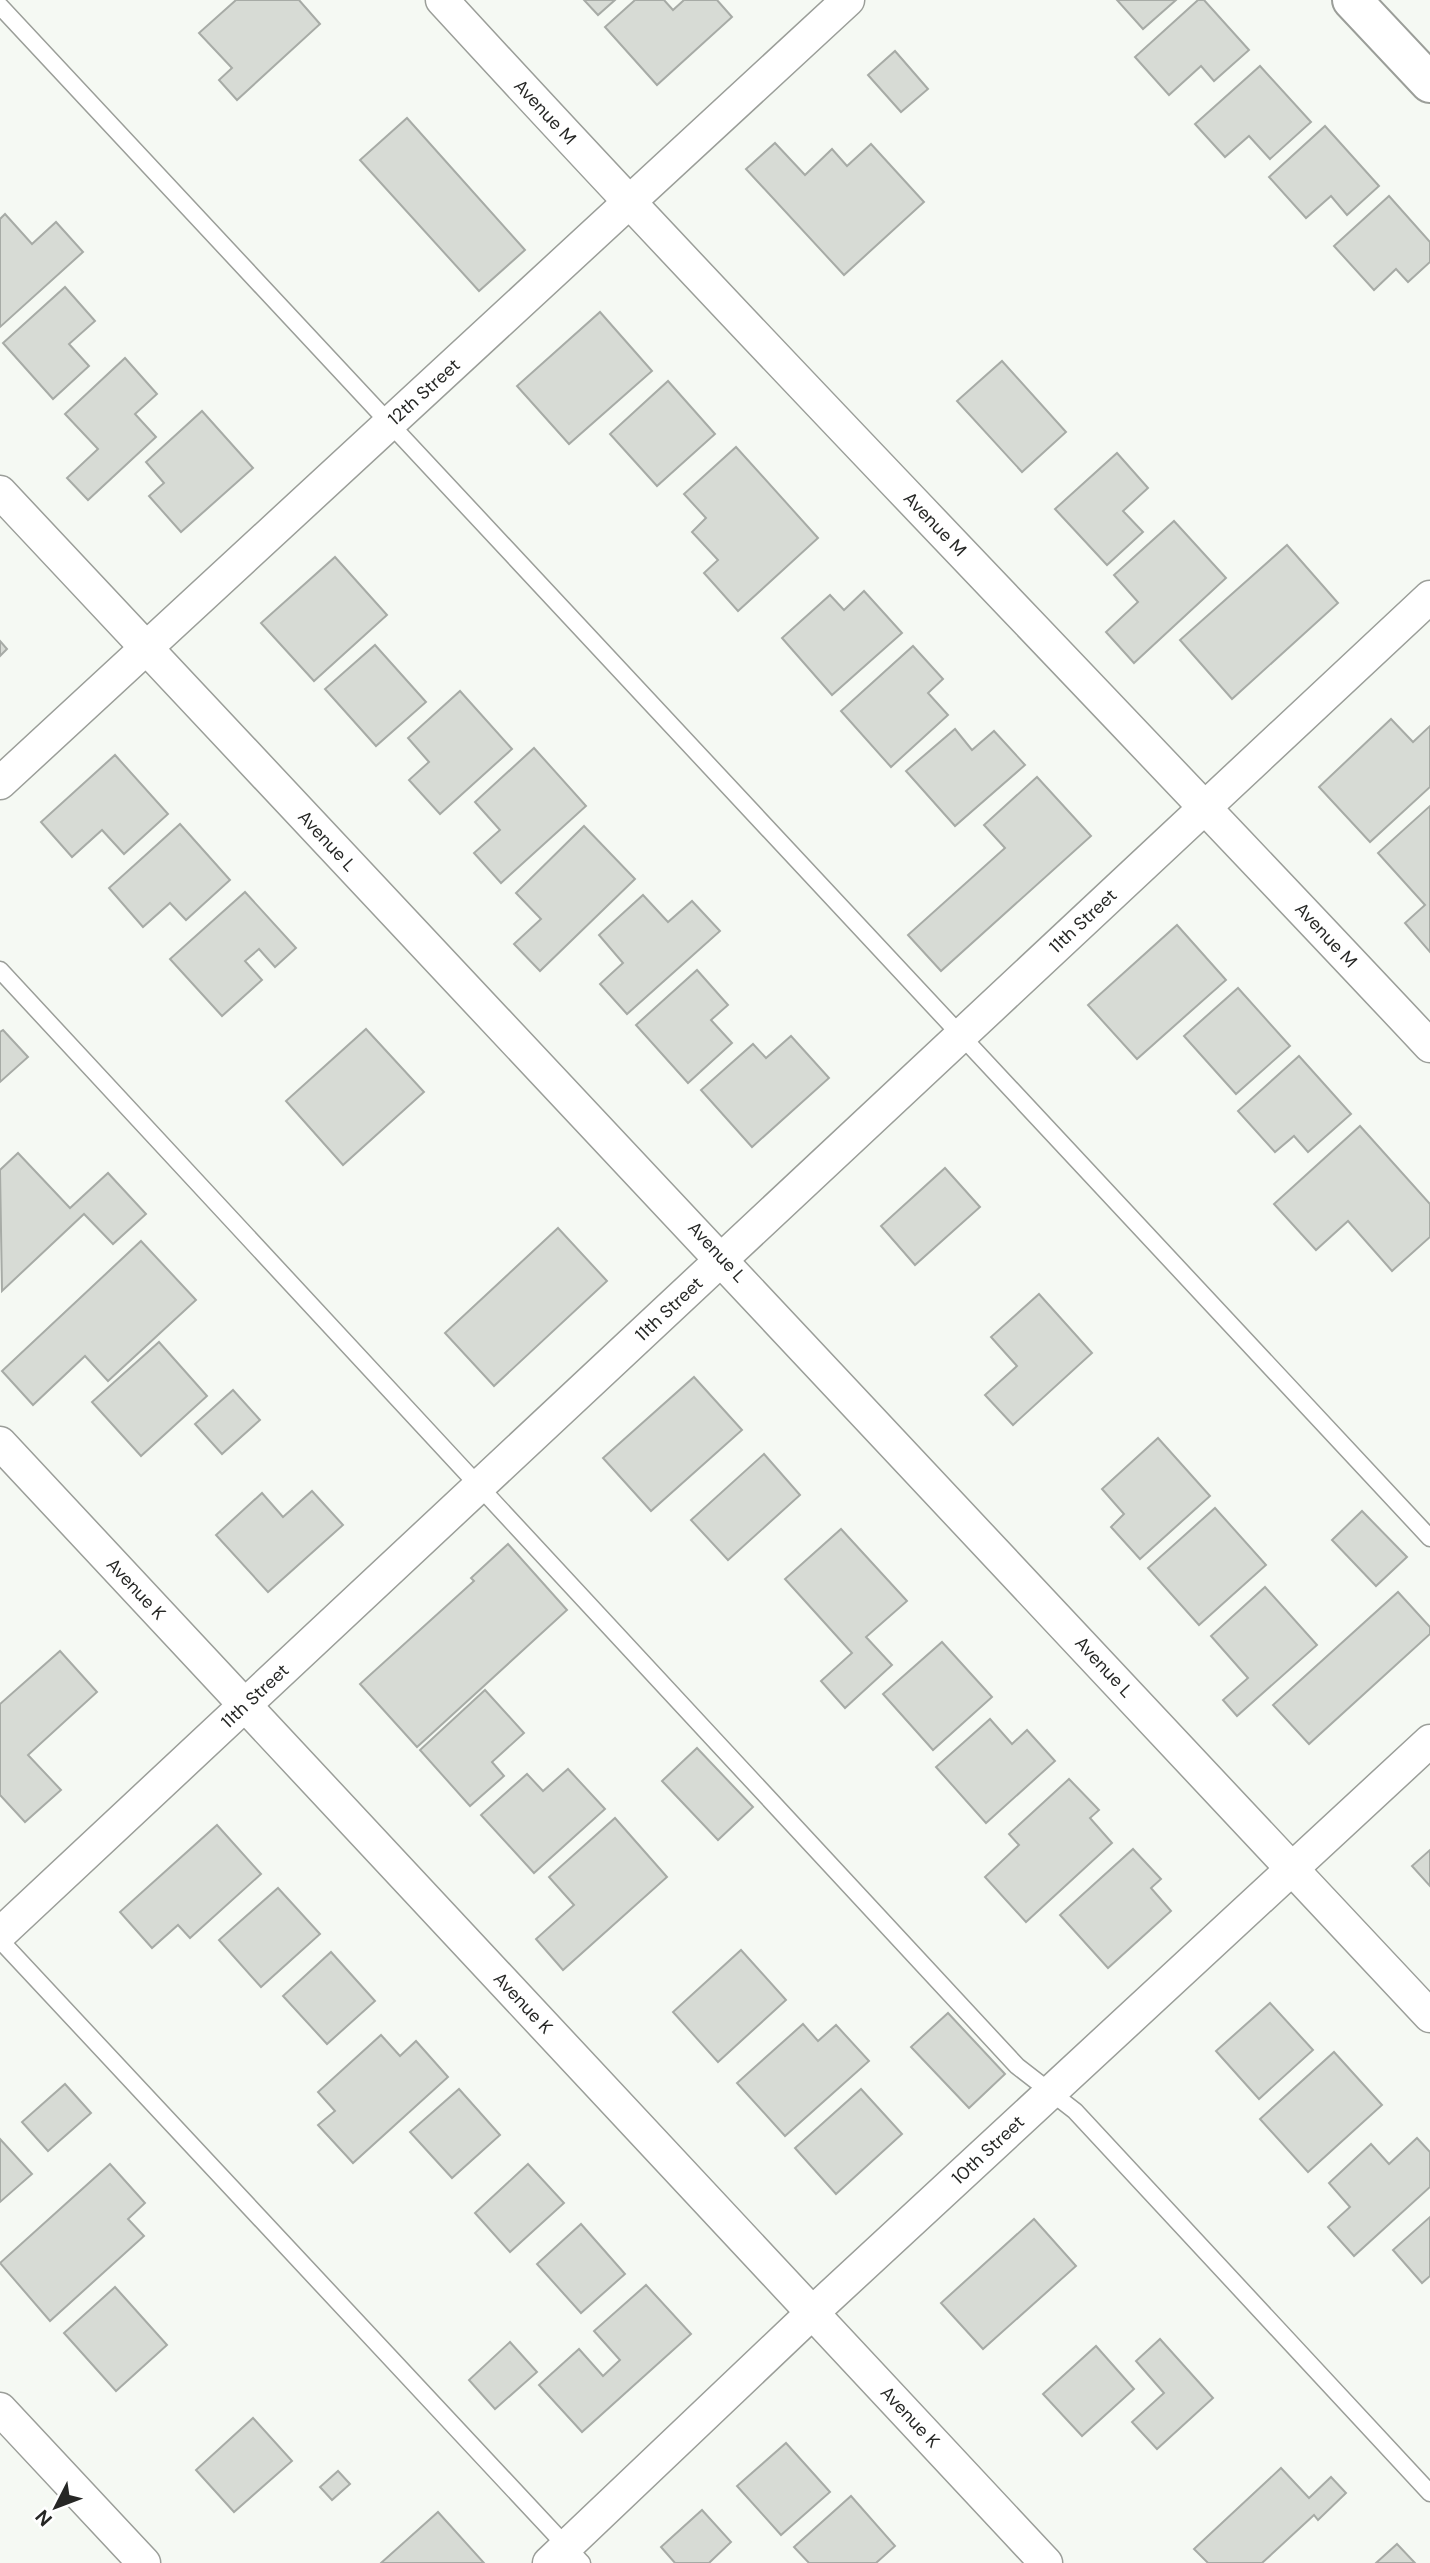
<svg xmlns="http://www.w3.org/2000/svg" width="1430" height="2563" font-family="'DM Sans',sans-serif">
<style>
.building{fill:#d7dbd5;stroke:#a7aba6;stroke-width:2}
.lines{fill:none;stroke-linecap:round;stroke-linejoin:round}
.lane-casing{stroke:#9b9e99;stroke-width:19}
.street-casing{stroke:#9b9e99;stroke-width:35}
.secondary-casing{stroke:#9b9e99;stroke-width:42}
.lane{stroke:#fff;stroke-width:16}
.street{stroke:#fff;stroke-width:32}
.secondary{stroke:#fff;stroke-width:38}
.labels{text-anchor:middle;stroke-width:5;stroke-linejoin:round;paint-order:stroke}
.street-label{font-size:18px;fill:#262725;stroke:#fff}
</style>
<rect width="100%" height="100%" fill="#f5f9f3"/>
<!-- building -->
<g class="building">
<path d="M236 0H299L320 24 237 100 219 80 232 68 199 33Z"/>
<path d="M584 0H615L598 15Z"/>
<path d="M635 0H664L673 10 684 0H717L732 17 657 85 605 27Z"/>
<path d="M1117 0H1176L1143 29Z"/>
<path d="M1198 0H1204L1249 50 1214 81 1201 66 1169 95 1135 57Z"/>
<path d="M895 51 928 89 901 112 868 75Z"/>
<path d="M1260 66 1311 122 1270 159 1249 136 1225 157 1195 124Z"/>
<path d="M407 118 525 250 479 291 360 160Z"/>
<path d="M1325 126 1379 186 1347 215 1331 196 1306 218 1269 177Z"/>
<path d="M775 143 805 175 832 149 847 166 871 144 924 202 844 275 746 169Z"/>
<path d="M1389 196 1430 242V262L1408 282 1396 269 1374 290 1334 246Z"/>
<path d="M5 214 32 244 56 222 83 252 0 327V219Z"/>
<path d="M65 287 95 321 69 344 89 366 53 399 3 343Z"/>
<path d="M600 312 652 371 569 444 517 386Z"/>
<path d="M125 358 157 394 135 414 156 437 88 500 67 478 98 449 65 414Z"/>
<path d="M1002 361 1066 432 1022 472 957 401Z"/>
<path d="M668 381 715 434 657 486 610 434Z"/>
<path d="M202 411 253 468 181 532 149 496 164 483 146 462Z"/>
<path d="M736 447 818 538 738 611 704 573 718 560 692 532 706 518 684 494Z"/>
<path d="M1117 453 1148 488 1123 511 1143 532 1107 565 1055 509Z"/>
<path d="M1174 521 1226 578 1134 663 1106 632 1138 602 1114 575Z"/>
<path d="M1287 545 1338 603 1232 699 1180 640Z"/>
<path d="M335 557 387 615 314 681 261 623Z"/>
<path d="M864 591 902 633 832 695 782 638 830 595 844 610Z"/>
<path d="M0 641 7 649 0 656Z"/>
<path d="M375 645 426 702 376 746 325 689Z"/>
<path d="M913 646 943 679 928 693 948 715 891 767 841 711Z"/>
<path d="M460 691 512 749 440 814 409 780 429 762 408 738Z"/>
<path d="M1391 719 1413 742 1430 726V787L1370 842 1319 787Z"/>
<path d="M955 729 972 750 994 731 1025 765 955 826 906 771Z"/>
<path d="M534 748 586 806 501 883 474 853 500 830 475 802Z"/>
<path d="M115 755 168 814 124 854 102 830 72 857 41 822Z"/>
<path d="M1037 777 1091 836 941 971 908 935 1005 848 984 825Z"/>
<path d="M1430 806V952L1405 923 1425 905 1378 853Z"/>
<path d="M180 824 230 880 186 920 170 903 143 927 109 888Z"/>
<path d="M584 826 635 879 540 971 514 944 541 919 516 893Z"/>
<path d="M245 892 296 948 275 967 259 949 245 961 262 980 222 1016 170 959Z"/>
<path d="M643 895 668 922 692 901 720 931 627 1014 600 984 623 963 599 935Z"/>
<path d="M1177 925 1226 980 1137 1059 1088 1005Z"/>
<path d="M697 970 728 1005 711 1020 732 1043 688 1083 636 1025Z"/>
<path d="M1238 988 1290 1046 1236 1094 1184 1036Z"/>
<path d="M366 1029 424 1092 343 1165 286 1101Z"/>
<path d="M3 1030 28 1057 0 1082V1032Z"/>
<path d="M791 1036 829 1078 752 1147 701 1090 753 1044 766 1058Z"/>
<path d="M1299 1056 1351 1114 1308 1152 1294 1136 1275 1152 1238 1111Z"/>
<path d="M1360 1126 1430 1204V1237L1392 1271 1348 1221 1316 1250 1274 1204Z"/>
<path d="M18 1153 70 1208 108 1173 146 1214 113 1244 84 1214 2 1291 0 1170Z"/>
<path d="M945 1168 980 1207 915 1265 881 1226Z"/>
<path d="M558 1228 607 1281 494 1386 445 1333Z"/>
<path d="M141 1241 196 1300 108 1381 85 1356 33 1405 2 1371Z"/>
<path d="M1039 1294 1092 1353 1013 1425 985 1395 1017 1366 991 1337Z"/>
<path d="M159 1342 207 1396 141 1456 92 1402Z"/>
<path d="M694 1377 742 1430 651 1511 603 1458Z"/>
<path d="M233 1390 260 1420 222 1454 195 1424Z"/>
<path d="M1158 1438 1210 1496 1140 1559 1111 1527 1124 1514 1102 1489Z"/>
<path d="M764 1454 800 1495 728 1560 691 1520Z"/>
<path d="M312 1491 343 1525 268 1592 216 1535 262 1493 283 1517Z"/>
<path d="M1215 1508 1266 1565 1199 1625 1148 1568Z"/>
<path d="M1362 1511 1407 1557 1376 1586 1332 1540Z"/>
<path d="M841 1529 907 1601 866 1637 892 1665 845 1708 821 1681 852 1653 785 1579Z"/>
<path d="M508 1544 567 1610 417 1747 360 1684 474 1581 471 1578Z"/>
<path d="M1265 1587 1317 1645 1237 1716 1223 1700 1248 1678 1211 1636Z"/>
<path d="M1398 1592 1430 1627V1634L1309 1744 1273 1705Z"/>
<path d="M942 1642 992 1697 933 1750 883 1694Z"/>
<path d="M60 1651 97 1692 28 1755 61 1790 25 1822 0 1795V1704Z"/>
<path d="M485 1690 524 1733 492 1762 504 1776 470 1806 420 1750Z"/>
<path d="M990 1719 1012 1744 1027 1730 1055 1761 986 1823 936 1767Z"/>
<path d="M697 1748 753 1807 718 1840 662 1781Z"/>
<path d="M568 1769 605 1809 534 1873 481 1815 527 1774 543 1791Z"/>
<path d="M1069 1779 1099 1810 1090 1818 1112 1843 1026 1922 985 1877 1019 1845 1009 1834Z"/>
<path d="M615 1818 667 1877 563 1970 536 1939 574 1905 549 1877Z"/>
<path d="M217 1825 261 1874 190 1938 178 1925 152 1948 120 1912Z"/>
<path d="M1133 1849 1161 1879 1151 1888 1171 1911 1108 1968 1060 1915Z"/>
<path d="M1430 1850V1886L1412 1866Z"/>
<path d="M278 1888 320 1934 261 1987 219 1940Z"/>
<path d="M741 1950 786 2000 718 2062 673 2012Z"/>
<path d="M331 1952 375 2001 327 2044 283 1996Z"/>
<path d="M1270 2003 1313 2050 1259 2099 1216 2051Z"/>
<path d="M948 2013 1005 2074 969 2108 911 2047Z"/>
<path d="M803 2024 818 2041 836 2025 869 2061 785 2136 737 2083Z"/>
<path d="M381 2035 400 2056 416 2041 448 2077 353 2163 318 2125 335 2111 318 2092Z"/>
<path d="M1334 2052 1382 2105 1308 2172 1260 2119Z"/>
<path d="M65 2084 91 2113 48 2151 22 2122Z"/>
<path d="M459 2089 500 2135 452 2178 410 2132Z"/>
<path d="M861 2089 902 2134 836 2194 795 2148Z"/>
<path d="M1417 2138 1430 2152V2187L1354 2256 1328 2227 1350 2207 1329 2183 1371 2144 1389 2164Z"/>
<path d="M0 2139 32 2174 0 2202Z"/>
<path d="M110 2164 145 2203 128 2219 144 2236 50 2321 0 2263Z"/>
<path d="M528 2164 564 2203 510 2252 475 2213Z"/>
<path d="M1430 2217V2276L1422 2283 1393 2250Z"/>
<path d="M1034 2219 1076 2266 983 2349 941 2303Z"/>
<path d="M581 2224 625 2274 581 2313 537 2264Z"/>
<path d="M646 2285 691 2334 582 2432 539 2385 579 2349 603 2376 620 2360 594 2331Z"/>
<path d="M115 2287 167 2345 116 2391 64 2333Z"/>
<path d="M1160 2339 1213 2398 1157 2449 1132 2422 1164 2393 1136 2361Z"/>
<path d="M510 2342 537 2372 495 2409 469 2380Z"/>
<path d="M1096 2346 1134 2389 1082 2436 1043 2394Z"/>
<path d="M253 2418 292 2461 234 2512 196 2470Z"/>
<path d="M786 2443 830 2492 781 2535 737 2486Z"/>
<path d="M1281 2468 1309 2498 1331 2477 1346 2493 1318 2520 1314 2515 1262 2563H1208L1194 2549Z"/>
<path d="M338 2471 350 2484 332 2500 320 2487Z"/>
<path d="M851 2496 895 2546 876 2563H809L794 2547Z"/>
<path d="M702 2510 731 2542 709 2563H675L661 2547Z"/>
<path d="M438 2512 484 2563H381Z"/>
<path d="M1397 2544 1415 2563H1376Z"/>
</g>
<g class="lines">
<!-- lane casing -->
<g class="lane-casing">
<g id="lane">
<path d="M0 6 1430 1538"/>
<path d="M0 970 1017 2066 1075 2111 1430 2493"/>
<path d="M0 1940 582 2563"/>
</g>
</g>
<!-- street casing -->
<g class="street-casing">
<g id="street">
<path d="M442 0C766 353 1102 696 1430 1046"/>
<path d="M0 492 1430 2016"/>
<path d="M0 783 848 0"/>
<path d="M0 1443 1046 2563"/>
<path d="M0 1934 1430 597"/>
<path d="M0 2409 144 2563"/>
<path d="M549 2563 812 2313 1430 1741"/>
</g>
</g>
<!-- secondary casing -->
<g class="secondary-casing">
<path id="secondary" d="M1352 0 1430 83"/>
</g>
<!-- lane -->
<use href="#lane" class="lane"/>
<!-- street -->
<use href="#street" class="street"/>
<!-- secondary -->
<use href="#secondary" class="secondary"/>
</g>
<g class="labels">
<!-- street labels -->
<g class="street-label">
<text transform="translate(545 112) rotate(47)" y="6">Avenue M</text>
<text transform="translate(424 392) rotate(-42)" y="6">12th Street</text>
<text transform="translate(935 524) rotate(46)" y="6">Avenue M</text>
<text transform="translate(327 841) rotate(47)" y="6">Avenue L</text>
<text transform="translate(1083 921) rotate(-43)" y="6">11th Street</text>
<text transform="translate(1326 935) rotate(47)" y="6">Avenue M</text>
<text transform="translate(717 1252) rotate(47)" y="6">Avenue L</text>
<text transform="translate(669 1309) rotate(-43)" y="6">11th Street</text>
<text transform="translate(136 1589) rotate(47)" y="6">Avenue K</text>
<text transform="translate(1104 1667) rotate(47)" y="6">Avenue L</text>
<text transform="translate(255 1696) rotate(-43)" y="6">11th Street</text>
<text transform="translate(523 2003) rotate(47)" y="6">Avenue K</text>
<text transform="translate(988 2150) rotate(-43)" y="6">10th Street</text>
<text transform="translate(910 2417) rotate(47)" y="6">Avenue K</text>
</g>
</g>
<!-- north arrow -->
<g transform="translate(56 2507) rotate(228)" stroke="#ffffff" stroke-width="5" paint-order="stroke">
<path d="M0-5L12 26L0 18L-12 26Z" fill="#262725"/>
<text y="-10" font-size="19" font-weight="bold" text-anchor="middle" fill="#262725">N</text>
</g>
</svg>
